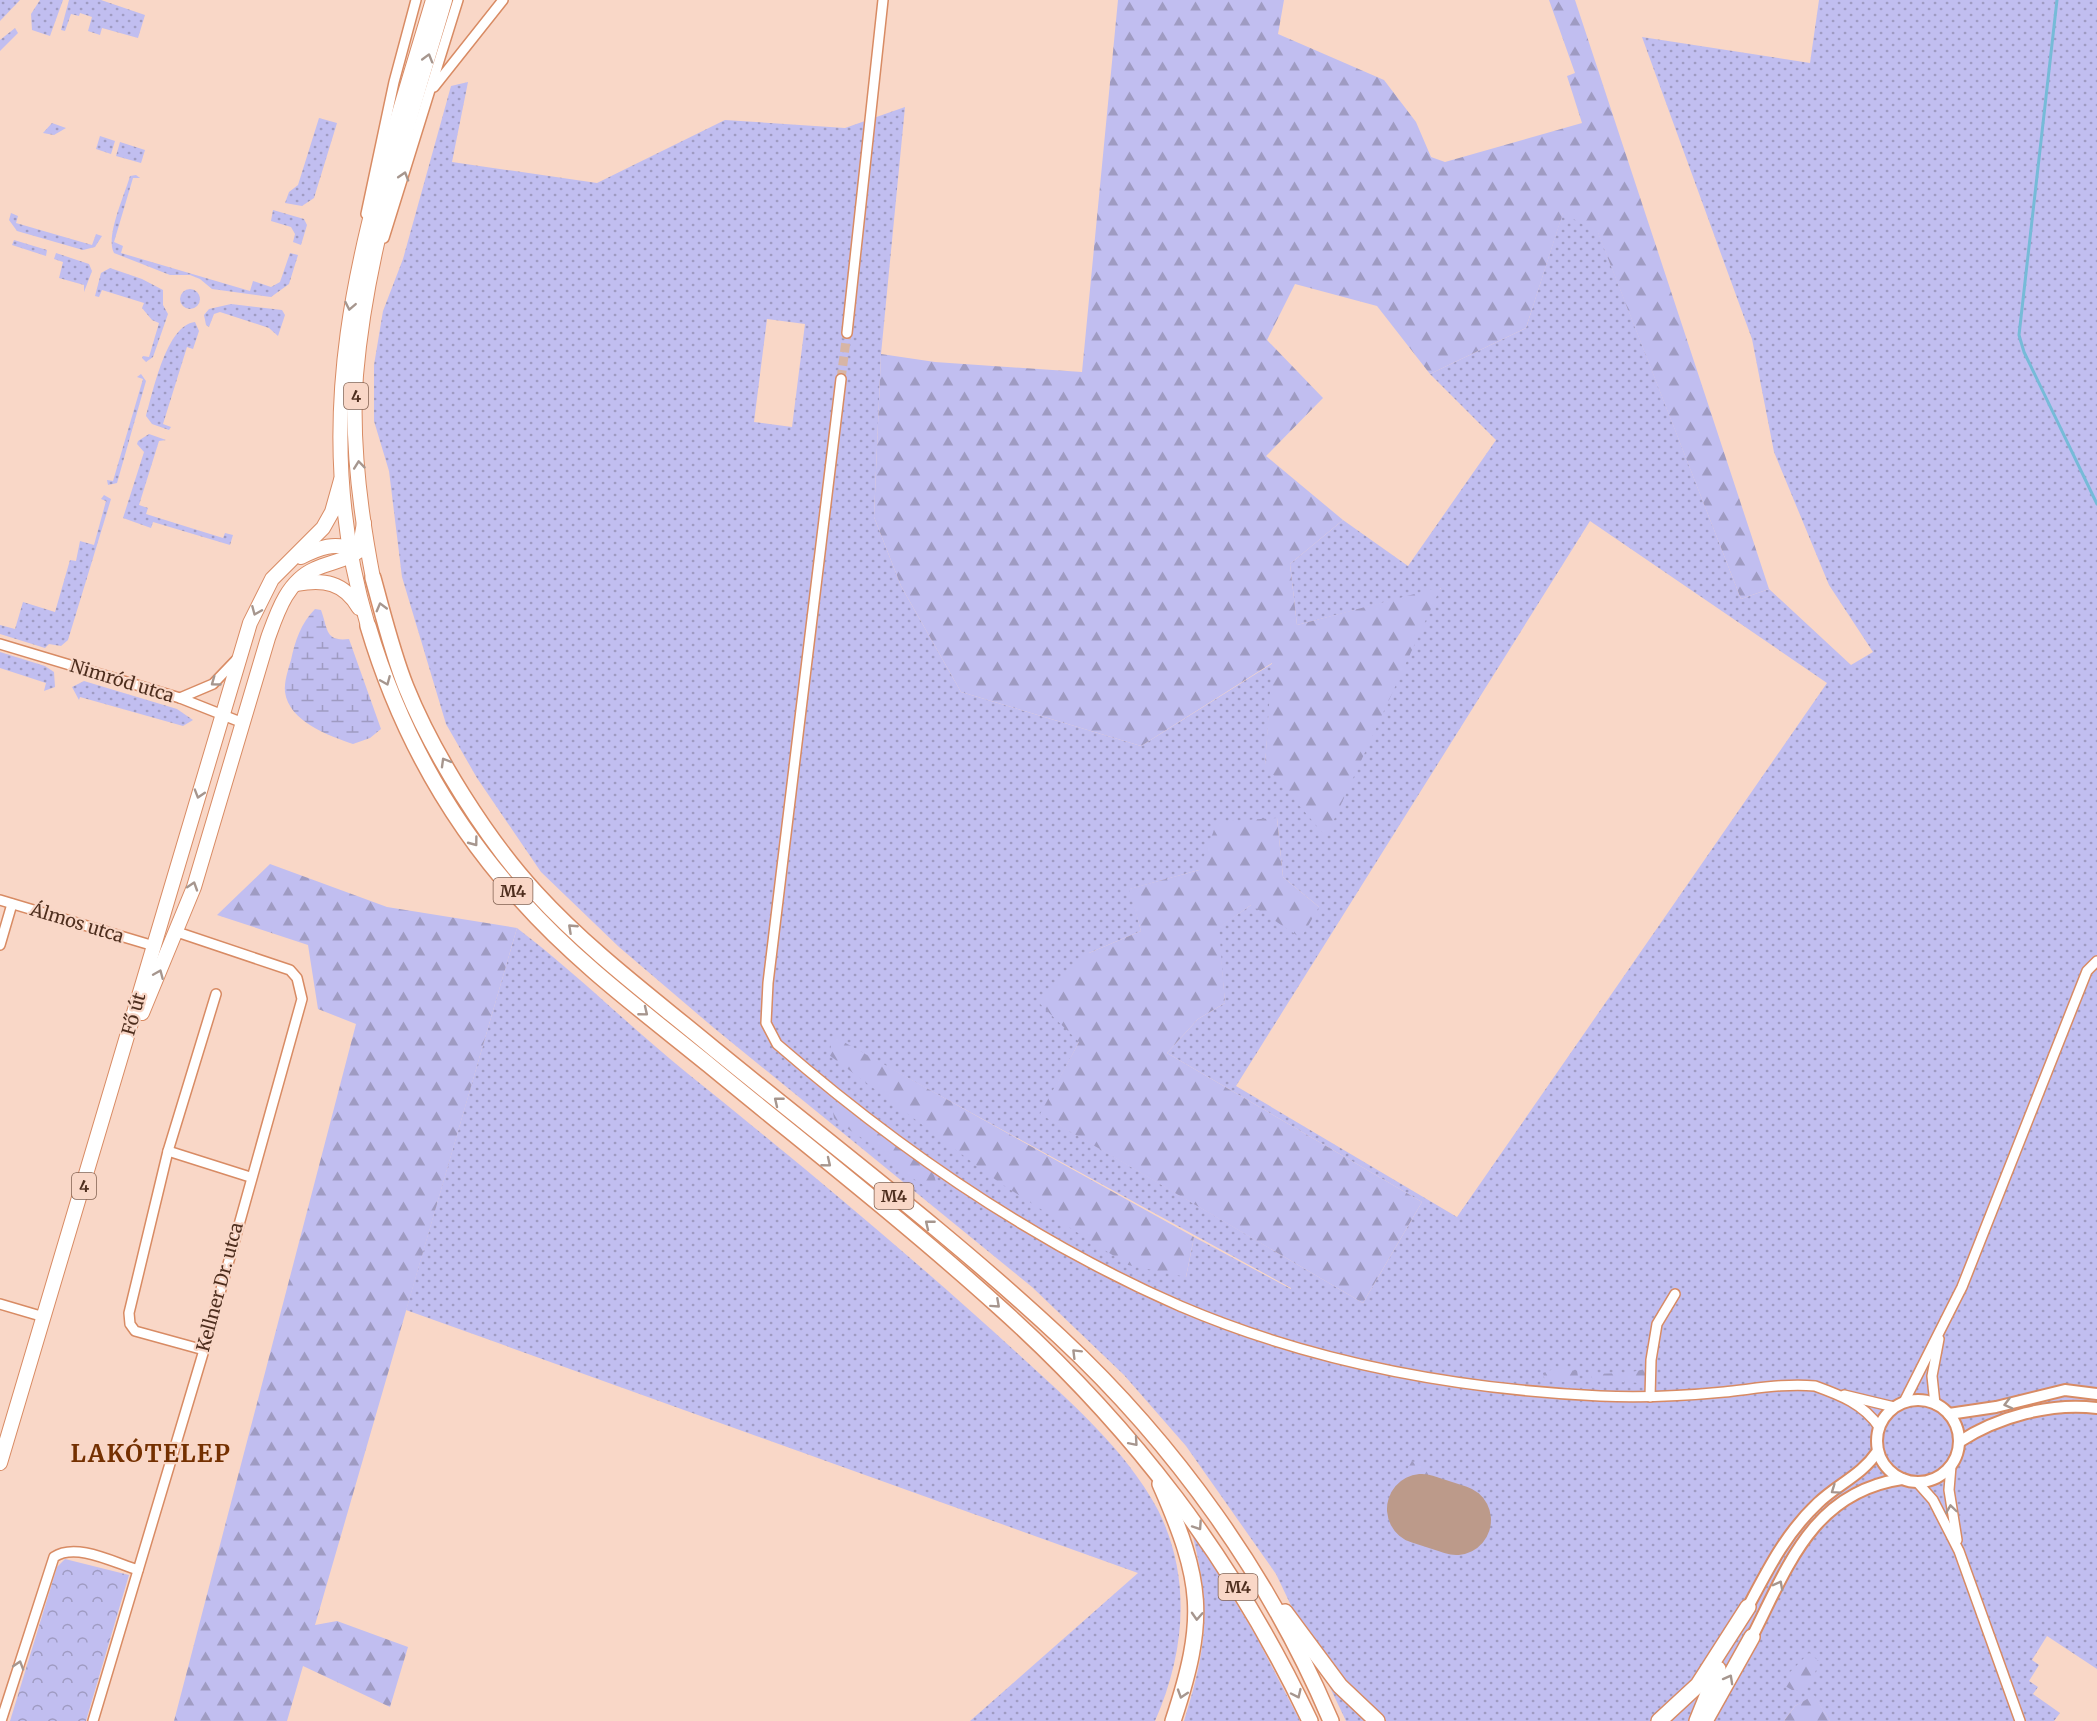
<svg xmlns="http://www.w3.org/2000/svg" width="2097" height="1721" font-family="Merriweather,serif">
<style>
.grass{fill:url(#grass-dots);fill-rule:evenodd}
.forest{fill:url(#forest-firs)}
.wetland{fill:url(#wetland-marsh)}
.park{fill:url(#park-crowns)}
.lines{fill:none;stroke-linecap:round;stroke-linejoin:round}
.stream{stroke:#76bbd8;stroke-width:3}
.runway{stroke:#bc9a8a;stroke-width:70}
.minor-tunnel{stroke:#d7b5a5;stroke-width:9;stroke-dasharray:9 4.5;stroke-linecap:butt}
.minor-casing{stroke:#d88b64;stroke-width:12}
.tertiary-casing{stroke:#d88b64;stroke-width:14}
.primary-casing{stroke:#d88b64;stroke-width:16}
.trunk-casing{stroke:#d88b64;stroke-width:18}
.minor{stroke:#fff;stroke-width:9}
.tertiary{stroke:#fff;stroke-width:10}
.primary{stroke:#fff;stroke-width:14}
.trunk{stroke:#fff;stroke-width:15}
.oneway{stroke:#a6968e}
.labels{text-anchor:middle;stroke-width:4.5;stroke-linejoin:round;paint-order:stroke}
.shield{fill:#f9d7c7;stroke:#816151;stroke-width:1.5}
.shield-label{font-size:16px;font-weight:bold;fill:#4e2e1e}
.street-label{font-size:18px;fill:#4e2e1e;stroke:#f9d7c7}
.district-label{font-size:24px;font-weight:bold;letter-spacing:1.5px;fill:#743001;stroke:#f9d7c7}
</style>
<defs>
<pattern id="grass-dots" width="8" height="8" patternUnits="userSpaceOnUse" patternTransform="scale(1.5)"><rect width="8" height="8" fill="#c1bef0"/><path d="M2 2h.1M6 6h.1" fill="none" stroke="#9f9bc2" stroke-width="1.8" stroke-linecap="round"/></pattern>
<pattern id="forest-firs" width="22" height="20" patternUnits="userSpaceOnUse" patternTransform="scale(1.5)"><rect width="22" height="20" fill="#c1bef0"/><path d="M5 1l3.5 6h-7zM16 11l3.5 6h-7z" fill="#9f9bc2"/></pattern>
<pattern id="wetland-marsh" width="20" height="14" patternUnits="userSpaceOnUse" patternTransform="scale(1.5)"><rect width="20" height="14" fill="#c1bef0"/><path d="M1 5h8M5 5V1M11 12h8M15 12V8" fill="none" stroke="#9f9bc2"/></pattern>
<pattern id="park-crowns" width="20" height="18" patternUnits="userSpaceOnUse" patternTransform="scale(1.5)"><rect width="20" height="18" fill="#c1bef0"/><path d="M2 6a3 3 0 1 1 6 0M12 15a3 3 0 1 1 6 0" fill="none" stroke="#9f9bc2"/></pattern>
</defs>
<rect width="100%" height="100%" fill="#f9d7c7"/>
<!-- grass -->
<g class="grass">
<path d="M0 0H20L0 21Z"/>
<path d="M40 0H63L50 36 32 30 31 14Z"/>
<path d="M69 0H101L145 15 138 38 102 28 100 35 88 31 92 17 80 13 79 16 71 14 65 31 61 30Z"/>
<path d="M1819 0H2097V1669L2047 1636 2032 1660 2039 1665 2029 1681 2038 1687 2033 1694 2060 1713 2054 1721H1830L1814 1696 1795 1706 1784 1721H1346L1276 1574 1186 1446 1124 1375 1032 1287 714 1028 619 947 541 872 477 778 446 724 402 577 389 471 374 421V365L383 311 403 259 451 86 468 82 452 162 597 183 725 120 845 128 905 107 881 354 874 517 901 586 961 692 1141 746 1273 663 1265 765 1441 588 1297 625 1290 564 1343 520 1408 566 1496 440 1430 374 1526 328 1563 212 1598 232 1741 599 1769 589 1851 665 1873 652 1829 585 1774 452 1752 339 1642 37 1810 63ZM767 319 805 324 792 427 754 422ZM1590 521 1827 683 1457 1217 1236 1086ZM1277 818 1283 877 1319 907 1251 905 1218 928 1225 1003 1198 1019 1167 1053 1422 1202 1363 1303 1041 1114 1079 1042 1089 953 1141 931 1130 889 1199 870ZM833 1037 1291 1288V1289L1194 1237 1186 1277Z"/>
<path d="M15 28 18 33 0 51V40Z"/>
<path d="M319 118 337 123 314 198 302 206 285 203 289 192 298 185Z"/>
<path d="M52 123 66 128 54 135 43 133Z"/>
<path d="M100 136 115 141 111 154 96 149Z"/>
<path d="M120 142 145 150 141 163 116 156Z"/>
<path d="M136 175 140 178H133L114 242 123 246 121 253 250 291 253 281 271 287 280 282 290 253 298 255 289 284 271 297 212 289 200 279 190 275H170L114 253C105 237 125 194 130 176Z"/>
<path d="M273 210 304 219 307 225 301 245 293 242 295 234 291 227 271 221Z"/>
<path d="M11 213 18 216 16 223 92 245 96 234 102 236 95 247 83 250 17 231 9 220Z"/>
<path d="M14 240 47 250 46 256 12 245Z"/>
<path d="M56 253 89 264 92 271 84 292V285L59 278 63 262 54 259Z"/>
<path d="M110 268 142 279 163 290V305L168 314 153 357 146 362 142 358 143 356 149 357 159 323 152 320 142 308 144 303 102 290 99 297 95 296 101 273Z"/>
<circle cx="190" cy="299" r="10"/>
<path d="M231 304 282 310 285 315 278 336 269 328 220 312 214 314 209 327 206 325 204 315 209 309Z"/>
<path d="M195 322 199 331 193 349 187 347 163 424 171 427 169 430 152 424 146 416C153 393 166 325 195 322Z"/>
<path d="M141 374 146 381 117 483 108 485 107 480 113 481 143 379 137 377Z"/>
<path d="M149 434 166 440 159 441 139 505 148 508 146 514 223 538 225 533 233 535 230 545 153 522 151 528 123 518 144 452 137 444 138 441Z"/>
<path d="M104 495 111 499 68 640 61 646 49 644 45 648 0 634V625L15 629 23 602 55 612 70 560 76 561 80 541 94 545 106 501 101 499Z"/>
<path d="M0 652 45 666 54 672 55 687 44 691 46 683 0 668Z"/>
<path d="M84 681 177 709 193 720 183 726 80 697 79 700 72 687Z"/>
<path d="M517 928C576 973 629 1026 687 1073 799 1163 910 1255 1016 1352 1067 1399 1125 1448 1158 1510 1192 1578 1185 1653 1155 1721H970L1138 1573 406 1310Z"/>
<path d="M1191 1529 1256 1636 1300 1721H1184C1208 1645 1211 1606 1191 1529Z"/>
</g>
<!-- forest -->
<g class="forest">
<path d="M1118 0H1284L1278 34 1384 80 1416 122 1431 157 1445 162 1582 123 1567 76 1575 73 1549 0H1575L1769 589 1741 599 1598 233 1563 213 1526 328 1430 374 1377 306 1295 284 1267 340 1323 398 1266 456 1343 520 1290 564 1297 625 1441 587 1326 837 1265 765 1272 663 1141 746 961 692 901 586 874 517 881 354 935 362 1082 372Z"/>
<path d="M1277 818 1283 877 1319 907 1301 938 1251 905 1219 928 1225 1003 1198 1019 1167 1053 1422 1202 1363 1303 1040 1114 1079 1042 1037 1001 1089 953 1141 931 1129 889 1199 870 1217 822Z"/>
<path d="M270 864 387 907 517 928 315 1625 337 1621 408 1647 390 1707 303 1666 287 1721H174L356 1024 318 1009 308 945 217 915Z"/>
<path d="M833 1036 1194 1237 1186 1277 1128 1265 1000 1183 829 1055Z"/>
<path d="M841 1105 846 1106 934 1174 937 1187 933 1190 928 1188 898 1169 886 1154 839 1123 834 1118 833 1112Z"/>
<path d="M1556 1368 1577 1371 1579 1382 1545 1381 1543 1373Z"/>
<path d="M1650 1368 1645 1383 1593 1381 1591 1374 1627 1373Z"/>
<path d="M1412 1461 1430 1471 1410 1511 1391 1499Z"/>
<path d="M1809 1653 1820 1662 1806 1691 1792 1690 1785 1686 1790 1672Z"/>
<path d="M1814 1695 1830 1721H1784L1795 1706Z"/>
</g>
<!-- wetland -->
<path class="wetland" d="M315 609 321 610C328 629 325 642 349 639L381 729 370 738 353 744C330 736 289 722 285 692 284 682 288 670 291 660 295 641 301 623 315 609Z"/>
<!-- park -->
<path class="park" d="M65 1559 129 1575 86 1721H10L57 1567Z"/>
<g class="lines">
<!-- stream -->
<path class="stream" d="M2057 0 2019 335 2024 352 2097 504"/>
<!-- runway -->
<path class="runway" d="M1422 1509 1456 1520"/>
<!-- minor-tunnel -->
<path class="minor-tunnel" d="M841 379 847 333"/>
<!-- minor casing -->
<g class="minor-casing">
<g id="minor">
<path d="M434 87 503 0"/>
<path d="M366 214 394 82 416 0"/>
<path d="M384 238 458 0"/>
<path d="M847 333 883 0"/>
<path d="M841 379 768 983 766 1023 777 1044C898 1149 1033 1242 1180 1306 1311 1362 1458 1389 1600 1396 1641 1398 1683 1396 1724 1392 1754 1389 1785 1383 1815 1386 1840 1395 1864 1404 1879 1427"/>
<path d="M0 644 180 698 243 723"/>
<path d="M180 698 213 684 236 660"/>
<path d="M0 900 154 946"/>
<path d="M0 945 12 904"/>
<path d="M168 1151 250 1177"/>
<path d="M0 1304 44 1317"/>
<path d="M204 1350 135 1331 130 1324 129 1313 168 1151 216 994"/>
<path d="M1844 1395 1894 1407"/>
<path d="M1650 1397 1651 1360 1657 1324 1675 1294"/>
<path d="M1904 1402 1962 1287 2087 971 2097 961"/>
<path d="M1935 1404 1932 1376 1939 1339"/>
<path d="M1951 1466 1949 1490 1957 1540"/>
<path d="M1917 1482 1933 1500 1959 1551 2020 1721"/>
<path d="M1 1721 54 1557C76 1542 115 1563 138 1570"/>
<path d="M93 1721 204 1350 302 999 297 978 290 970 177 932"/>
</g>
</g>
<!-- tertiary casing -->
<g class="tertiary-casing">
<g id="tertiary">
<circle cx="1918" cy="1441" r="41"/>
<path d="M1949 1414 1996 1407 2065 1390 2097 1394"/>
<path d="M1959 1442C1997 1417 2051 1402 2097 1408"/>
<path d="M1748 1607C1768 1569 1786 1533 1818 1503 1839 1483 1861 1476 1878 1451"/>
<path d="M1752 1637C1788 1566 1813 1492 1902 1479"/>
</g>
</g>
<!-- primary casing -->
<g class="primary-casing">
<g id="primary">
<path d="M301 557C320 547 334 542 356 550"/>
<path d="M373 578C361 516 351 438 356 375 367 246 409 123 445 0"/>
<path d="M297 584C323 579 344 582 359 608"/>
<path d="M368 626C301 400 369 215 433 0"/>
<path d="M142 1013 194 887 268 638C277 613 287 581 315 569 329 562 346 561 359 551L364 523"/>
<path d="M0 1463 250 623 272 579 323 528 332 512 341 480"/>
</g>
</g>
<!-- trunk casing -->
<g class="trunk-casing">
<g id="trunk">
<path d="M373 578C383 614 392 652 406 687 433 754 487 840 536 893 589 951 654 999 714 1049 830 1144 951 1235 1060 1337 1175 1444 1270 1577 1331 1721"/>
<path d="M368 626C398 727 449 821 521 900 576 962 645 1013 709 1065 806 1145 905 1222 998 1306 1132 1426 1233 1558 1310 1721"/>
<path d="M1160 1484C1203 1582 1207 1618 1173 1721"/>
<path d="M1285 1612 1340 1686 1377 1721"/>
<path d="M1659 1721 1698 1685 1748 1607"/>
<path d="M1697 1721 1718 1669"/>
<path d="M1705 1721 1752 1637"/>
</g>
</g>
<!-- minor -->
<use href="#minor" class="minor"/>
<!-- tertiary -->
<use href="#tertiary" class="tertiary"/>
<!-- primary -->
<use href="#primary" class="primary"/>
<!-- trunk -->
<use href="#trunk" class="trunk"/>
</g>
<!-- one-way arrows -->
<defs><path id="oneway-chevron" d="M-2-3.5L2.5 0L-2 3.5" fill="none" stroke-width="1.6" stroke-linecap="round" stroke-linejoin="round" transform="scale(1.5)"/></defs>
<g class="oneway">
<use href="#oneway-chevron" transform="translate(428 58) rotate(-74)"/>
<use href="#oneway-chevron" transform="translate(404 176) rotate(-73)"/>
<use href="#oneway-chevron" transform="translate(350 306) rotate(101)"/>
<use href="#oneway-chevron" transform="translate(359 465) rotate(-96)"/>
<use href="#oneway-chevron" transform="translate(381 607) rotate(-105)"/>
<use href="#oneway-chevron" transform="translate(256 611) rotate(113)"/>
<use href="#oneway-chevron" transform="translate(386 681) rotate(67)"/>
<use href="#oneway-chevron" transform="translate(215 682) rotate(144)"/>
<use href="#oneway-chevron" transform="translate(445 762) rotate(-120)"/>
<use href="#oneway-chevron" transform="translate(199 794) rotate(107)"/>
<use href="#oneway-chevron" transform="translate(474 842) rotate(53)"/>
<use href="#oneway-chevron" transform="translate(193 886) rotate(-72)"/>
<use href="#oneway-chevron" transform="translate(572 928) rotate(-137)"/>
<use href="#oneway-chevron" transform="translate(159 974) rotate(-67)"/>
<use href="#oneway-chevron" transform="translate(644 1012) rotate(39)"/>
<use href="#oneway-chevron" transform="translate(778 1101) rotate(-141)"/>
<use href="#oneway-chevron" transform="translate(827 1163) rotate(39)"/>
<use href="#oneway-chevron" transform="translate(929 1224) rotate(-141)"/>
<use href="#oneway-chevron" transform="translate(996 1304) rotate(42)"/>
<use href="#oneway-chevron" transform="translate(1076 1353) rotate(-135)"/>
<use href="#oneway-chevron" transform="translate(2008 1404) rotate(165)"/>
<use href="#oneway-chevron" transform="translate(1134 1442) rotate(49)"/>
<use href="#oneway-chevron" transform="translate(1835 1490) rotate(145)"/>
<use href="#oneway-chevron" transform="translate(1951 1509) rotate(-98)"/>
<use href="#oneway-chevron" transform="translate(1198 1526) rotate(56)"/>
<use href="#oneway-chevron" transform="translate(1779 1585) rotate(-62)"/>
<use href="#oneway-chevron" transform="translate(1197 1616) rotate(93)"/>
<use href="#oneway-chevron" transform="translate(19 1665) rotate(-73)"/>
<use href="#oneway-chevron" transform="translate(1729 1679) rotate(-61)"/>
<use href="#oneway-chevron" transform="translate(1182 1694) rotate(108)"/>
<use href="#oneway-chevron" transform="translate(1297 1694) rotate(65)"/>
</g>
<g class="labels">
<!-- shield labels -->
<g class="shield">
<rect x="344" y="383" width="24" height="26" rx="4.5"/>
<rect x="493.5" y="878" width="39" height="26" rx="4.5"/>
<rect x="72" y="1173" width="24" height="26" rx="4.5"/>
<rect x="874.5" y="1183" width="39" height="26" rx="4.5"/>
<rect x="1218.5" y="1574" width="39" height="26" rx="4.5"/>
</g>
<g class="shield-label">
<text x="356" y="402">4</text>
<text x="513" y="897">M4</text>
<text x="84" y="1192">4</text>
<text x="894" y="1202">M4</text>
<text x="1238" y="1593">M4</text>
</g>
<!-- street labels -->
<g class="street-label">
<text transform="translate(122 681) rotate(17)" y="6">Nimród utca</text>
<text transform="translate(77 923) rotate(17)" y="6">Álmos utca</text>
<text transform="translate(134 1014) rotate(-74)" y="6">Fő út</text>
<text transform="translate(220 1287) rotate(-75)" y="6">Kellner Dr. utca</text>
</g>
<!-- district labels -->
<g class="district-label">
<text x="151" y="1462">LAKÓTELEP</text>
</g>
</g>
</svg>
